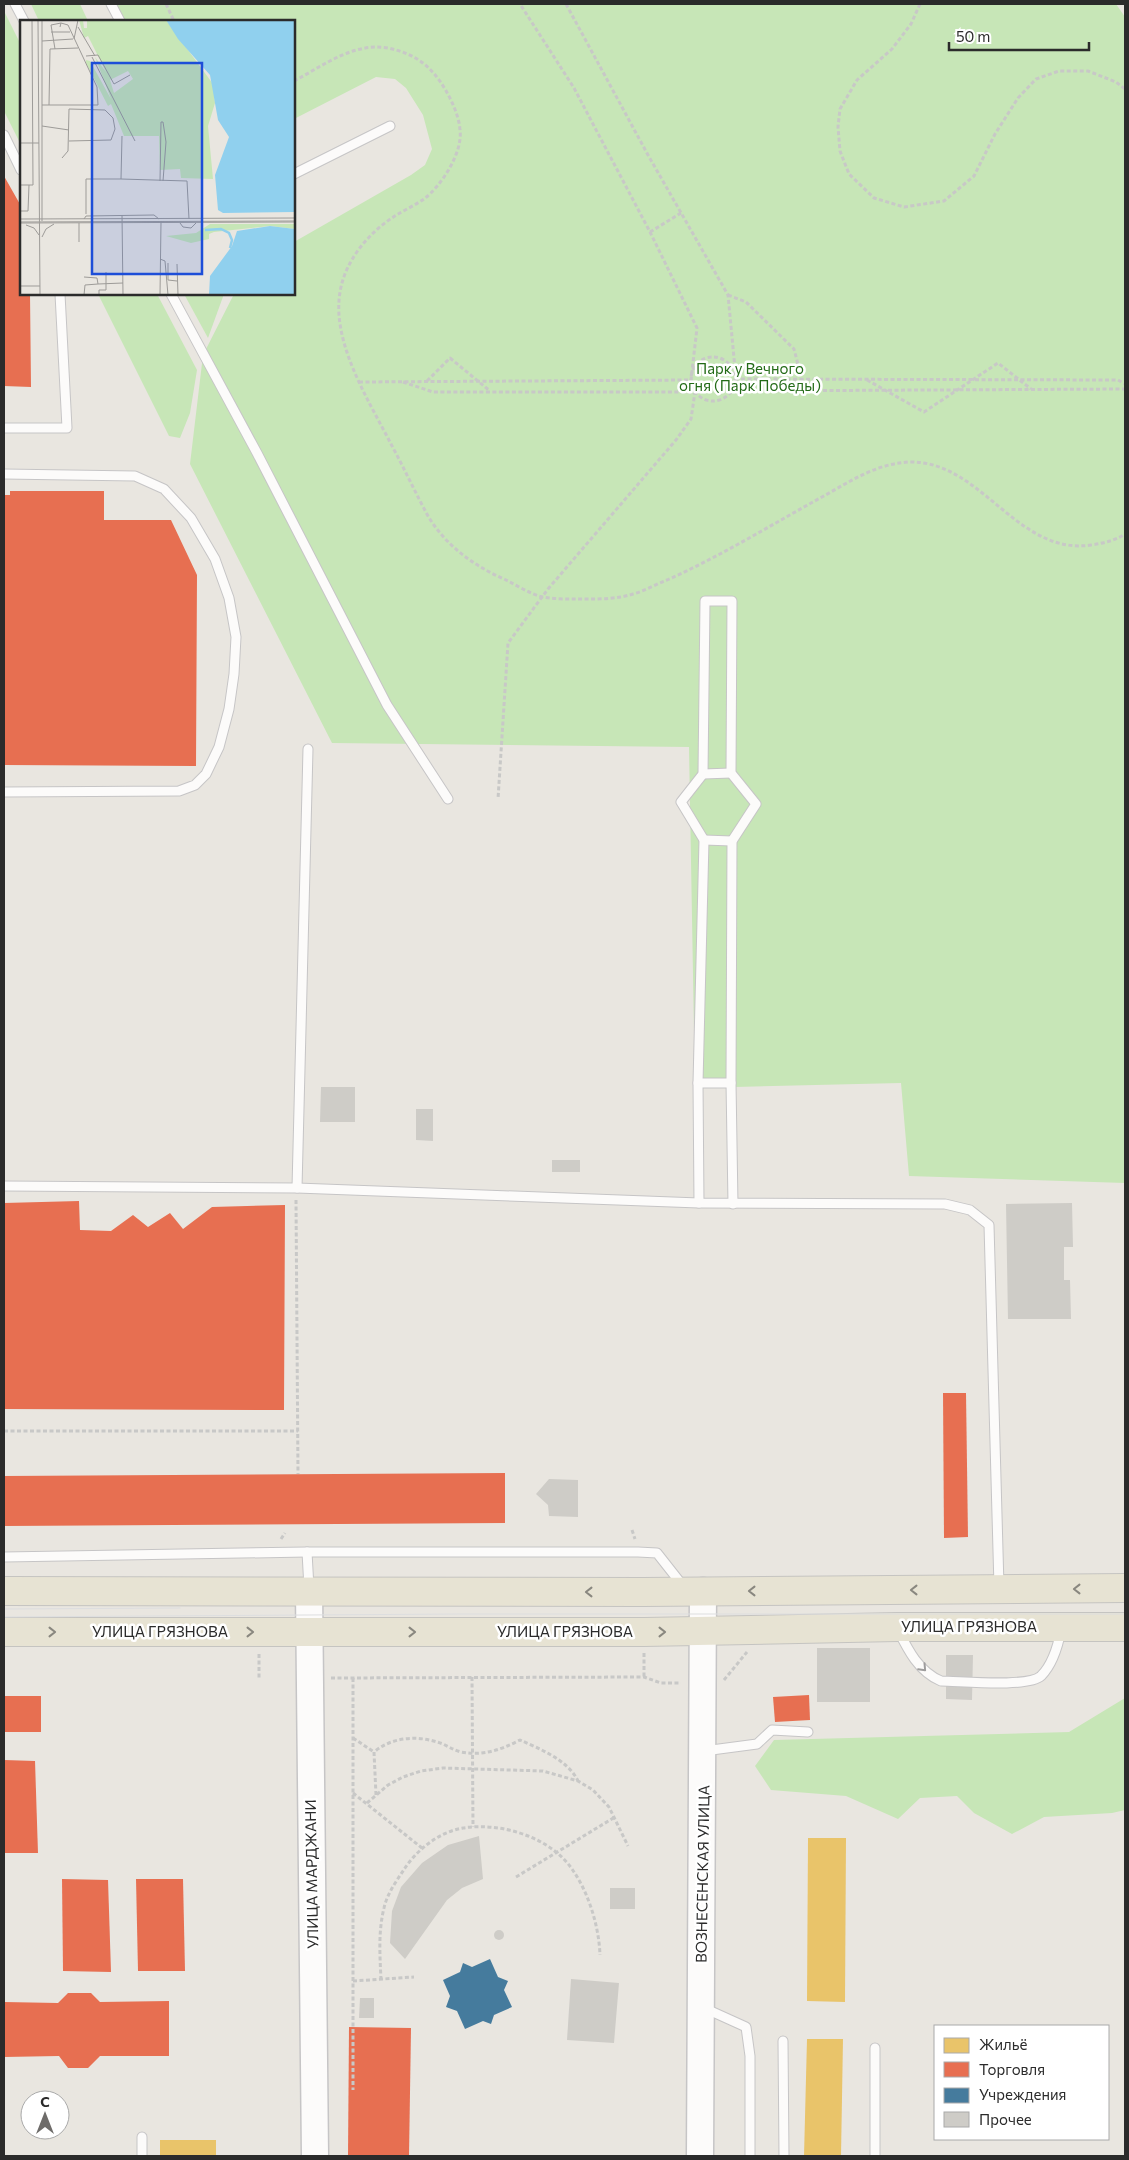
<svg xmlns="http://www.w3.org/2000/svg" width="1129" height="2160" font-family="Commissioner,sans-serif">
<style>
.green{fill:#c7e6b7}
.homes{fill:#e9c46a}
.shops{fill:#e76f51}
.public{fill:#457b9d}
.building{fill:#ceccc7}
.lines{fill:none;stroke-linecap:round;stroke-linejoin:round}
.lane-casing{stroke:#c6c5c6;stroke-width:11}
.secondary-casing{stroke:#c6c5c6;stroke-width:29}
.primary-casing{stroke:#c5c4c1;stroke-width:30}
.path{stroke:#c8c8c7;stroke-width:3;stroke-dasharray:4 2.5;stroke-linecap:butt}
.lane{stroke:#fcfbfa;stroke-width:9}
.secondary{stroke:#fcfbfa;stroke-width:26}
.primary{stroke:#e7e3d3;stroke-width:28}
.tram{stroke:#dddedf;stroke-width:1}
.oneway{stroke:#89877f}
.oneway2{stroke:#9e9d9d}
.labels{text-anchor:middle;stroke-width:5;stroke-linejoin:round;paint-order:stroke}
.park-label{font-size:15px;fill:#236b17;stroke:#fff}
.street-label{font-size:15px;fill:#2b2b2b;stroke:#fff}
.inset-river{fill:none;stroke:#90d0ee;stroke-width:2.5}
.inset-road{fill:none;stroke:#9d9b98;stroke-width:1}
.view{fill:#1d4ed8;fill-opacity:0.15;stroke:#1d4ed8;stroke-width:2.5}
.inset-edge{fill:none;stroke:#2b2b2b;stroke-width:2.5}
</style>
<rect width="100%" height="100%" fill="#e9e6e0"/>
<!-- green -->
<g class="green">
<path d="M31 4H80L88 21H39Z"/>
<path d="M106 4H1116L1125 17V1183L909 1176 901 1083 695 1088 689 747 332 743 190 464 203 355 234 294H294V242L411 175 425 165 432 149 423 115 406 88 395 79 376 77 294 119V21H115Z"/>
<path d="M4 11 21 45V145L4 111Z"/>
<path d="M98 294H157L197 370 190 413 180 438 169 436Z"/>
<path d="M184 294H224L208 338Z"/>
<path d="M1125 1698V1810L1112 1813 1044 1817 1012 1834 974 1813 957 1796 920 1798 898 1819 846 1796 771 1790 755 1766 774 1740 1069 1732Z"/>
</g>
<!-- homes -->
<g class="homes">
<path d="M808 1838H846L845 2002 807 2001Z"/>
<path d="M807 2039H843L841 2156H804Z"/>
<rect x="160" y="2140" width="56" height="16"/>
</g>
<!-- shops -->
<g class="shops">
<path d="M4 176 21 206V294H30L31 387 4 386Z"/>
<path d="M10 491H104V520H171L197 575 196 766 4 765V495H10Z"/>
<path d="M79 1201 80 1230 111 1231 133 1215 148 1227 170 1213 183 1229 212 1207 285 1205 284 1410 4 1409V1203Z"/>
<path d="M943 1393H966L968 1537 944 1538Z"/>
<path d="M505 1473V1523L4 1526V1476Z"/>
<path d="M809 1695 810 1720 775 1722 773 1697Z"/>
<rect x="4" y="1696" width="37" height="36"/>
<path d="M4 1760 35 1761 38 1853H4Z"/>
<path d="M62 1879 108 1880 111 1972 63 1971Z"/>
<path d="M136 1879H183L185 1971H138Z"/>
<path d="M68 1993H91L100 2002 169 2001V2056H100L88 2068H68L59 2056 4 2057V2002L58 2003Z"/>
<path d="M349 2027 411 2028 409 2156H348Z"/>
</g>
<!-- public -->
<path class="public" d="M490 1959 498 1977 508 1981 504 1990 512 2007 494 2015 491 2024 483 2021 465 2029 457 2011 446 2007 450 1996 443 1980 460 1972 463 1963 472 1967Z"/>
<!-- building -->
<g class="building">
<path d="M321 1087H355V1122H320Z"/>
<path d="M416 1109H433V1141L416 1140Z"/>
<rect x="552" y="1160" width="28" height="12"/>
<path d="M1072 1203 1073 1247H1064V1280H1070L1071 1319H1008L1006 1204Z"/>
<path d="M549 1479 578 1480V1517L549 1516 548 1505 536 1494Z"/>
<rect x="817" y="1648" width="53" height="54"/>
<path d="M946 1655H973L972 1700 946 1699Z"/>
<path d="M479 1836 483 1879 462 1888 447 1900 405 1959 390 1943 392 1911 401 1887 422 1863 448 1845Z"/>
<rect x="610" y="1888" width="25" height="21"/>
<circle cx="499" cy="1935" r="5"/>
<path d="M571 1979 619 1983 614 2043 567 2040Z"/>
<path d="M360 1998H374V2018H359Z"/>
</g>
<g class="lines">
<!-- lane casing -->
<g class="lane-casing">
<g id="lane">
<path d="M15 4 24 21"/>
<path d="M111 4 120 21"/>
<path d="M4 135 21 170"/>
<path d="M294 174 390 126"/>
<path d="M171 294 257 453 387 705 448 799"/>
<path d="M4 428H67L60 294"/>
<path d="M4 474 135 476 164 489 191 518 215 559 229 598 236 637 234 674 229 709 219 747 206 774 195 785 179 791 4 792"/>
<path d="M703 774 731 773"/>
<path d="M704 840 732 841"/>
<path d="M698 1083H731"/>
<path d="M4 1186 297 1188 308 749"/>
<path d="M297 1188 699 1203 945 1204 970 1210 989 1225 999 1587"/>
<path d="M699 1203 698 1083 704 840 681 802 703 774 705 601H732L731 773 756 804 732 841 731 1083 733 1204"/>
<path d="M307 1552 309 1588"/>
<path d="M4 1557 307 1552H638L657 1553 683 1586"/>
<path d="M898 1630C908 1650 919 1672 941 1681 960 1681 1028 1688 1041 1676 1053 1664 1058 1646 1061 1630"/>
<path d="M704 1751 757 1744 772 1730 808 1732"/>
<path d="M704 2008 746 2027 750 2056V2156"/>
<path d="M783 2041 784 2156"/>
<path d="M142 2156V2137"/>
<path d="M875 2156V2048"/>
</g>
</g>
<!-- secondary casing -->
<g class="secondary-casing">
<g id="secondary">
<path d="M309 1591 315 2156"/>
<path d="M700 2156 703 1591"/>
</g>
</g>
<!-- primary casing -->
<g class="primary-casing">
<g id="primary">
<path d="M4 1591 643 1592 1125 1588"/>
<path d="M4 1632H644L897 1627H1125"/>
</g>
</g>
<!-- path -->
<g class="path">
<path d="M166 4 174 21"/>
<path d="M566 4 648 155 728 295 736 379 1118 380 1125 384"/>
<path d="M920 4 911 24 892 49 857 80 840 109 838 127 840 151 849 174 874 198 904 207 944 201 974 176 995 134 1018 98 1036 79 1059 71H1088L1116 82 1125 89"/>
<path d="M294 81C323 66 353 42 388 48 416 54 431 66 445 89 452 101 459 116 460 130 463 153 441 186 424 199 414 206 402 211 392 218 369 233 347 259 341 287 329 339 368 399 391 444 404 468 415 492 428 516 446 546 474 566 506 580 516 585 527 592 539 596 550 599 563 599 575 599 594 599 614 600 633 594 645 591 656 584 667 580 721 556 771 525 822 497 849 482 877 463 910 462 982 461 1017 556 1091 545 1104 543 1114 541 1125 534"/>
<path d="M650 232 681 213"/>
<path d="M728 295 746 302 794 349 802 380V391"/>
<circle cx="713" cy="379" r="22"/>
<path d="M867 380 924 412 998 363 1031 389"/>
<path d="M427 381 450 358 490 391"/>
<path d="M359 382 691 380 697 328 650 232 574 88 520 4"/>
<path d="M403 382 433 392H695L691 419 676 440 548 589 508 643 498 799"/>
<path d="M732 391 1125 389"/>
<path d="M296 1200 298 1474"/>
<path d="M4 1431H298"/>
<path d="M632 1530 635 1539"/>
<path d="M281 1539 285 1533"/>
<path d="M644 1653V1677"/>
<path d="M259 1654V1679"/>
<path d="M472 1677 473 1827"/>
<path d="M331 1678 644 1677 661 1683H681"/>
<path d="M353 1678V2090"/>
<path d="M724 1680 747 1652"/>
<path d="M353 1738 374 1752"/>
<path d="M353 1793 422 1848"/>
<path d="M376 1795 374 1752C393 1736 420 1735 443 1744 449 1747 454 1750 461 1752 484 1756 500 1750 520 1740 540 1749 568 1760 578 1781"/>
<path d="M367 1803 388 1785 403 1777 421 1771 443 1768 543 1771 578 1781 593 1790 609 1807 628 1846"/>
<path d="M516 1877 615 1817"/>
<path d="M381 1980C380 1956 378 1932 384 1908 387 1894 397 1880 405 1868 418 1849 439 1832 463 1828 501 1822 550 1837 572 1869 589 1893 599 1927 600 1955"/>
<path d="M353 1981 414 1977"/>
</g>
<!-- lane -->
<use href="#lane" class="lane"/>
<!-- secondary -->
<use href="#secondary" class="secondary"/>
<!-- primary -->
<use href="#primary" class="primary"/>
<!-- tram -->
<g class="tram">
<path d="M4 1609 180 1608"/>
<path d="M4 1617 459 1614H1125"/>
</g>
</g>
<!-- one-way arrows -->
<defs><path id="oneway-chevron" d="M-2-3.5L2.5 0L-2 3.5" fill="none" stroke-width="1.6" stroke-linecap="round" stroke-linejoin="round" transform="scale(1.25)"/></defs>
<g class="oneway">
<use href="#oneway-chevron" transform="translate(1077 1589) rotate(180)"/>
<use href="#oneway-chevron" transform="translate(914 1590) rotate(180)"/>
<use href="#oneway-chevron" transform="translate(752 1591) rotate(180)"/>
<use href="#oneway-chevron" transform="translate(589 1592) rotate(-180)"/>
<use href="#oneway-chevron" transform="translate(52 1632)"/>
<use href="#oneway-chevron" transform="translate(250 1632)"/>
<use href="#oneway-chevron" transform="translate(412 1632)"/>
<use href="#oneway-chevron" transform="translate(662 1632)"/>
</g>
<use class="oneway2" href="#oneway-chevron" transform="translate(923 1668) rotate(47)"/>
<g class="labels">
<!-- park labels -->
<g class="park-label">
<text x="750" y="374">Парк у Вечного<tspan x="750" dy="17">огня (Парк Победы)</tspan></text>
</g>
<!-- street labels -->
<g class="street-label">
<text x="969" y="1632">УЛИЦА ГРЯЗНОВА</text>
<text x="160" y="1637">УЛИЦА ГРЯЗНОВА</text>
<text x="565" y="1637">УЛИЦА ГРЯЗНОВА</text>
<text transform="translate(312 1874) rotate(-91)" y="5">УЛИЦА МАРДЖАНИ</text>
<text transform="translate(703 1874) rotate(-89)" y="5">ВОЗНЕСЕНСКАЯ УЛИЦА</text>
</g>
</g>
<!-- overview -->
<g transform="translate(20 20)">
<rect width="275" height="275" fill="#e9e6e0"/>
<path d="M59 0H63L64 8H67V0H146L193 64 195 83 188 106 193 159 161 158 160 149 140 150 139 116H104L91 84 88 86 66 43V40L70 41 91 79 75 37 86 52 68 16 64 18ZM108 51 113 59 94 73 90 60ZM190 204H275V209L250 206 194 212 189 214V219L171 223 146 216 176 213Z" fill="#c7e6b7" fill-rule="evenodd"/>
<path d="M146 0H275V192L203 193 198 190 195 155 209 117 198 100 190 55 158 19ZM250 206 275 209V275H189L190 256 212 226 217 211Z" fill="#90d0ee"/>
<path class="inset-river" d="M185 210 201 209 209 213 212 220 210 228"/>
<path class="inset-road" d="M18 0 20 275M22 0V201M58 7 75 36M0 12V34M31 12H50M54 19 58 0M22 21 53 19M35 29 31 5 41 3 40 7M66 36 78 35 94 64 110 55M72 37 115 121M22 85H78L77 67 48 5 41 3M29 85 30 29 58 28M141 102H143L146 122 143 161M22 106 49 110M0 123H19M42 138 48 131 49 89 85 90 93 98 95 109 91 120 49 121M101 159 167 161 169 199M140 161 141 102M0 165H13L12 0M0 191H8L9 165M66 194V159H101L102 116M102 195 103 275M0 199 275 198M64 199 66 196 134 195 139 199M0 202 275 201M0 203 275 202M59 203V222M160 203 163 207 171 208 176 203M6 205 14 208 19 215M22 217 26 209 34 204M140 239 145 241 148 275M148 243V260L157 261M157 244 158 275M64 257 77 258 78 264 103 263M0 266H20M64 275 65 265 78 264M79 275V270H86V252M140 275 141 202"/>
<path class="view" d="M72 43H182V254H72Z"/>
<rect width="275" height="275" class="inset-edge"/>
</g>
<!-- border -->
<rect width="1129" height="2160" fill="none" stroke="#2b2b2b" stroke-width="10"/>
<!-- legend -->
<rect x="934" y="2025" width="175" height="115" fill="#ffffff" stroke="#aaaaaa"/>
<rect x="944" y="2038" width="25" height="15" fill="#e9c46a" stroke="#aaaaaa"/>
<text x="979" y="2050" font-size="15" fill="#2b2b2b">Жильё</text>
<rect x="944" y="2062" width="25" height="15" fill="#e76f51" stroke="#aaaaaa"/>
<text x="979" y="2075" font-size="15" fill="#2b2b2b">Торговля</text>
<rect x="944" y="2088" width="25" height="15" fill="#457b9d" stroke="#aaaaaa"/>
<text x="979" y="2100" font-size="15" fill="#2b2b2b">Учреждения</text>
<rect x="944" y="2112" width="25" height="15" fill="#ceccc7" stroke="#aaaaaa"/>
<text x="979" y="2125" font-size="15" fill="#2b2b2b">Прочее</text>
<!-- north arrow -->
<g transform="translate(45 2115)"><circle r="24" fill="#ffffff" stroke="#aaaaaa"/>
<path d="M0-4L9 19L0 12L-9 19Z" fill="#6e6c6a"/>
<text y="-8" font-size="14" font-weight="bold" text-anchor="middle" fill="#2b2b2b">С</text>
</g>
<!-- scale -->
<path d="M949 42v8h140v-8" fill="none" stroke="#2b2b2b" stroke-width="2.5"/>
<text x="956" y="42" font-size="15" fill="#2b2b2b" stroke="#ffffff" stroke-width="4" paint-order="stroke">50 m</text>
</svg>
